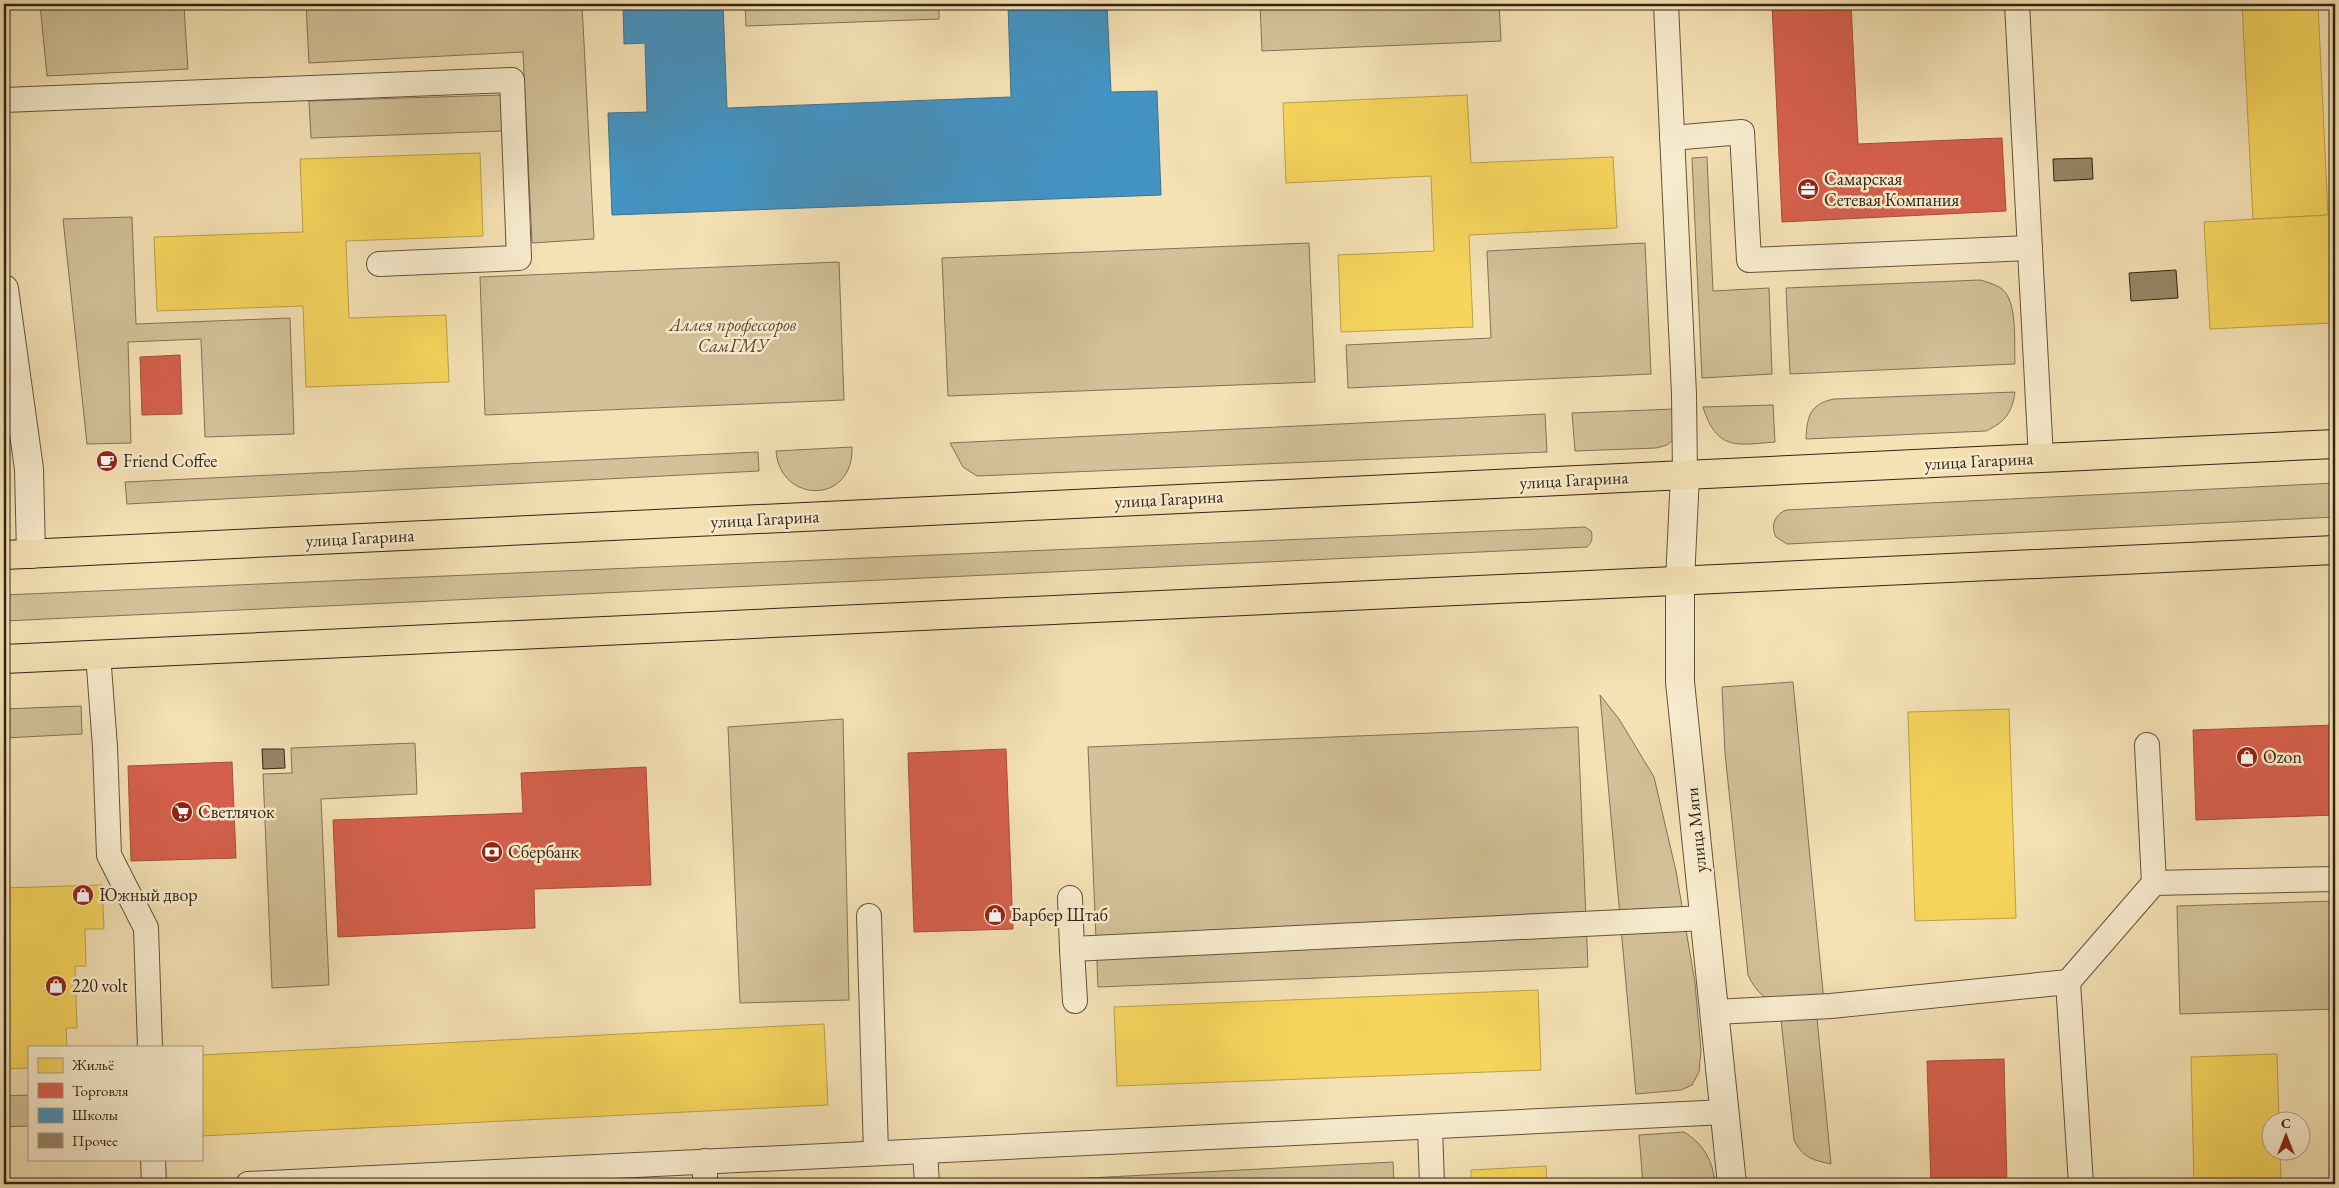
<svg xmlns="http://www.w3.org/2000/svg" width="2339" height="1188" font-family="'EB Garamond',serif">
<style>
.green{fill:#d3c199;stroke:#827257}
.homes{fill:#f6d55c;stroke:#bba047}
.shops{fill:#d6604d;stroke:#a54e3c}
.schools{fill:#4393c3;stroke:#3e728f}
.building{fill:#978668;stroke:#322415}
.lines{fill:none;stroke-linecap:round;stroke-linejoin:round}
.service-casing{stroke:#62533d;stroke-width:26}
.minor-casing{stroke:#62533d;stroke-width:30}
.primary-casing{stroke:#322415;stroke-width:30}
.service{stroke:#f8ecce;stroke-width:24}
.minor{stroke:#f8ecce;stroke-width:28}
.primary{stroke:#f4e1b4;stroke-width:28}
.labels{text-anchor:middle;stroke-width:5;stroke-linejoin:round;paint-order:stroke}
.poi-label{font-size:18px;fill:#322415;stroke:#f8ecce;text-anchor:start}
.park-label{font-size:18px;font-style:italic;fill:#5a4b36;stroke:#f8ecce}
.street-label{font-size:18px;fill:#322415;stroke:#f8ecce}
</style>
<rect width="100%" height="100%" fill="#f4e1b4"/>
<filter id="stains"><feTurbulence type="fractalNoise" baseFrequency=".004" numOctaves="4"/><feColorMatrix values="0 0 0 0 .2 0 0 0 0 .09 0 0 0 0 .02 0 0 0 .5 -.17"/></filter>
<radialGradient id="worn" r=".72"><stop offset=".6" stop-color="#630" stop-opacity="0"/><stop offset="1" stop-color="#630" stop-opacity=".3"/></radialGradient>
<!-- green -->
<g class="green">
<path d="M40 4H233L184 7 188 69 47 76Z"/>
<path d="M306 4H582L594 239 532 243 523 52 309 63Z"/>
<path d="M745 4H939V19L746 26Z"/>
<path d="M1260 4H1499L1501 41 1262 51Z"/>
<path d="M501 95 503 131 311 138 309 101Z"/>
<path d="M1707 157 1713 291 1769 288 1772 374 1702 378 1692 158Z"/>
<path d="M132 217 136 324 290 318 294 434 205 437 201 339 128 342 131 443 87 444 63 219Z"/>
<path d="M1309 243 1315 382 948 396 942 258Z"/>
<path d="M1645 243 1651 374 1348 388 1346 345 1491 338 1487 251Z"/>
<path d="M839 262 844 400 485 415 480 277Z"/>
<path d="M1980 280C1987 282 1995 284 2002 289 2018 302 2014 344 2015 364L1790 374 1786 288Z"/>
<path d="M2015 392C2012 413 2005 422 1986 431L1806 439C1807 416 1810 404 1834 399Z"/>
<path d="M1773 405 1775 442C1736 445 1717 451 1703 407Z"/>
<path d="M1674 409V439L1667 445 1656 448 1575 451 1572 413Z"/>
<path d="M1545 414 1547 452 977 476 963 467 950 443Z"/>
<path d="M852 447C854 505 780 504 776 451Z"/>
<path d="M758 452 759 471 127 504 125 482Z"/>
<path d="M2335 483V517L1787 544 1776 537C1770 525 1775 515 1786 510Z"/>
<path d="M1585 527 1591 531C1593 538 1592 542 1587 547L4 621V595Z"/>
<path d="M1793 682 1824 1002C1790 1003 1765 1012 1748 975L1725 753 1722 687Z"/>
<path d="M1600 695 1619 719 1654 777 1676 871 1695 983 1701 1050 1699 1072 1692 1085 1681 1090 1636 1094Z"/>
<path d="M81 706 82 734 4 738V709Z"/>
<path d="M843 719 849 1000 740 1003 728 727Z"/>
<path d="M1578 727 1588 967 1098 987 1088 747Z"/>
<path d="M415 743 417 794 321 799 329 985 272 988 263 774 292 773 291 748Z"/>
<path d="M2335 901V1009L2180 1014 2177 906Z"/>
<path d="M1817 1018 1831 1164C1813 1160 1803 1158 1794 1140L1781 1020Z"/>
<path d="M29 1095V1126L4 1127V1096Z"/>
<path d="M1684 1132C1704 1144 1713 1161 1715 1184H1643L1639 1135Z"/>
<path d="M1393 1162 1394 1184H975Z"/>
</g>
<!-- homes -->
<g class="homes">
<path d="M2242 4H2318L2328 215 2253 219Z"/>
<path d="M1467 95 1471 163 1613 157 1617 228 1469 235 1473 327 1341 332 1338 255 1434 251 1431 176 1286 183 1283 103Z"/>
<path d="M480 153 483 236 346 241 349 318 446 315 449 382 306 387 303 306 157 311 154 237 303 232 300 159Z"/>
<path d="M2328 215H2335V299H2330L2331 323 2210 329 2204 222Z"/>
<path d="M2009 709 2016 918 1915 921 1908 712Z"/>
<path d="M102 885 104 929H85L86 966H75L77 1028H66L67 1047H29V1068L4 1069V888Z"/>
<path d="M1538 990 1541 1070 1117 1086 1114 1007Z"/>
<path d="M824 1024 828 1105 201 1136V1055Z"/>
<path d="M2277 1054 2279 1120H2272V1150H2280L2281 1184H2194L2191 1057Z"/>
<path d="M1546 1166 1547 1184H1471V1170Z"/>
</g>
<!-- shops -->
<g class="shops">
<path d="M1772 4H1851L1858 144 2002 138 2006 211 1782 222Z"/>
<path d="M180 355 182 414 142 415 140 357Z"/>
<path d="M2335 725V815L2196 820 2193 730Z"/>
<path d="M1006 749 1013 929 914 932 908 753Z"/>
<path d="M232 762 236 858 131 861 128 766Z"/>
<path d="M646 767 651 885 534 889 535 928 338 937 333 820 523 813 521 773Z"/>
<path d="M2004 1059 2007 1184H1931L1927 1061Z"/>
</g>
<!-- schools -->
<path class="schools" d="M623 4H723L727 108 1011 97 1008 4H1107L1111 92 1157 91 1161 195 612 215 608 113 647 112 645 43 624 44Z"/>
<!-- building -->
<g class="building">
<path d="M2092 158 2093 179 2054 181 2053 159Z"/>
<path d="M2176 270 2178 298 2131 301 2129 273Z"/>
<path d="M262 749H284L285 768 263 769Z"/>
<path d="M4 779H6L7 816H4Z"/>
</g>
<g class="lines">
<!-- service casing -->
<g class="service-casing">
<g id="service">
<path d="M1666 4 1684 394 1685 475"/>
<path d="M2017 4 2041 458"/>
<path d="M4 100 512 80 519 258 379 264"/>
<path d="M1672 138 1742 132 1749 260 2030 248"/>
<path d="M98 654 105 747 109 855 146 928 150 1047"/>
<path d="M2147 745 2154 883"/>
<path d="M1070 898 1072 949 1705 918"/>
<path d="M869 916 876 1153"/>
<path d="M1072 949 1075 1001"/>
<path d="M1715 1012 1831 1006 2068 982"/>
<path d="M1430 1128 1432 1184"/>
<path d="M925 1151 927 1184"/>
<path d="M153 1159 154 1184"/>
<path d="M705 1161V1184"/>
<path d="M248 1184 1725 1112"/>
<path d="M2081 1184 2068 982 2154 883 2335 879"/>
</g>
</g>
<!-- minor casing -->
<g class="minor-casing">
<g id="minor">
<path d="M4 289 29 469 31 554"/>
<path d="M1685 475 1680 581V682L1732 1184"/>
</g>
</g>
<!-- primary casing -->
<g class="primary-casing">
<g id="primary">
<path d="M4 555 2335 444"/>
<path d="M4 659 2335 550"/>
</g>
</g>
<!-- service -->
<use href="#service" class="service"/>
<!-- minor -->
<use href="#minor" class="minor"/>
<!-- primary -->
<use href="#primary" class="primary"/>
</g>
<!-- icons -->
<defs>
<g id="office-disc" transform="scale(1.125)"><circle r="9.5" fill="#8f2418" stroke="#f8ecce"/><path d="M-6-3h4V-5.5h4V-3h4V5H-6ZM-1-4.5V-3h2v-1.5ZM-6 0V1H6V0Z" fill="#fff"/></g>
<g id="cafe-disc" transform="scale(1.125)"><circle r="9.5" fill="#8f2418" stroke="#f8ecce"/><path d="M-5.5-4.5H6V0H3Q3 3.5 0 3.5H-2.5Q-5.5 3.5-5.5 0ZM3-3.2v2h1.7v-2ZM-6 4.5H4V6H-6Z" fill="#fff"/></g>
<g id="shop-disc" transform="scale(1.125)"><circle r="9.5" fill="#8f2418" stroke="#f8ecce"/><path d="M-5-2.5h2.3a2.7 3.5 0 0 1 5.4 0H5L5.5 6h-11ZM-1.5-2.5h3a1.5 2.3 0 0 0-3 0Z" fill="#fff"/></g>
<g id="supermarket-disc" transform="scale(1.125)"><circle r="9.5" fill="#8f2418" stroke="#f8ecce"/><path d="M-6-5.5h2.5l.6 2H6L4.5 2H-2.5L-4.4-4H-6ZM-1.5 3.2a1.3 1.3 0 1 0 .1 0ZM3 3.2a1.3 1.3 0 1 0 .1 0Z" fill="#fff"/></g>
<g id="bank-disc" transform="scale(1.125)"><circle r="9.5" fill="#8f2418" stroke="#f8ecce"/><path d="M-6-4H6V4H-6ZM0-2.3a2.3 2.3 0 1 0 0 4.6a2.3 2.3 0 1 0 0-4.6Z" fill="#fff"/></g>
</defs>
<g fill-rule="evenodd">
<use href="#office-disc" x="1808" y="189"/>
<use href="#cafe-disc" x="107" y="461"/>
<use href="#shop-disc" x="2247" y="757"/>
<use href="#supermarket-disc" x="182" y="812"/>
<use href="#bank-disc" x="492" y="852"/>
<use href="#shop-disc" x="83" y="895"/>
<use href="#shop-disc" x="995" y="915"/>
<use href="#shop-disc" x="56" y="986"/>
</g>
<g class="labels">
<!-- poi labels -->
<g class="poi-label">
<text x="1824" y="185">Самарская<tspan x="1824" dy="21">Сетевая Компания</tspan></text>
<text x="123" y="467">Friend Coffee</text>
<text x="2263" y="763">Ozon</text>
<text x="198" y="818">Светлячок</text>
<text x="508" y="858">Сбербанк</text>
<text x="99" y="901">Южный двор</text>
<text x="1011" y="921">Барбер Штаб</text>
<text x="72" y="992">220 volt</text>
</g>
<!-- park labels -->
<g class="park-label">
<text x="733" y="331">Аллея профессоров<tspan x="733" dy="21">СамГМУ</tspan></text>
</g>
<!-- street labels -->
<g class="street-label">
<text transform="translate(1979 461) rotate(-3)" y="6">улица Гагарина</text>
<text transform="translate(1574 480) rotate(-3)" y="6">улица Гагарина</text>
<text transform="translate(1169 499) rotate(-3)" y="6">улица Гагарина</text>
<text transform="translate(765 519) rotate(-3)" y="6">улица Гагарина</text>
<text transform="translate(360 538) rotate(-3)" y="6">улица Гагарина</text>
<text transform="translate(1696 830) rotate(-96)" y="6">улица Мяги</text>
</g>
</g>
<!-- margin -->
<rect width="2339" height="1188" fill="none" stroke="#f4e1b4" stroke-width="20"/>
<rect x="5" y="5" width="2329" height="1178" fill="none" stroke="#322415" stroke-width="2.5"/>
<rect x="10" y="10" width="2319" height="1168" fill="none" stroke="#322415"/>
<!-- legend -->
<rect x="28" y="1046" width="175" height="115" fill="#f8ecce" stroke="#a99c84"/>
<rect x="38" y="1058" width="25" height="15" fill="#f6d55c" stroke="#a99c84"/>
<text x="72" y="1070" font-size="15" fill="#322415">Жильё</text>
<rect x="38" y="1083" width="25" height="15" fill="#d6604d" stroke="#a99c84"/>
<text x="72" y="1096" font-size="15" fill="#322415">Торговля</text>
<rect x="38" y="1108" width="25" height="15" fill="#4393c3" stroke="#a99c84"/>
<text x="72" y="1120" font-size="15" fill="#322415">Школы</text>
<rect x="38" y="1133" width="25" height="15" fill="#978668" stroke="#a99c84"/>
<text x="72" y="1146" font-size="15" fill="#322415">Прочее</text>
<!-- north arrow -->
<g transform="translate(2286 1136)"><circle r="24" fill="#f8ecce" stroke="#a99c84"/>
<path d="M0-4L9 19L0 12L-9 19Z" fill="#8f2418"/>
<text y="-8" font-size="14" font-weight="bold" text-anchor="middle" fill="#322415">С</text>
</g>
<rect width="100%" height="100%" filter="url(#stains)"/>
<rect width="100%" height="100%" fill="url(#worn)"/>
</svg>
